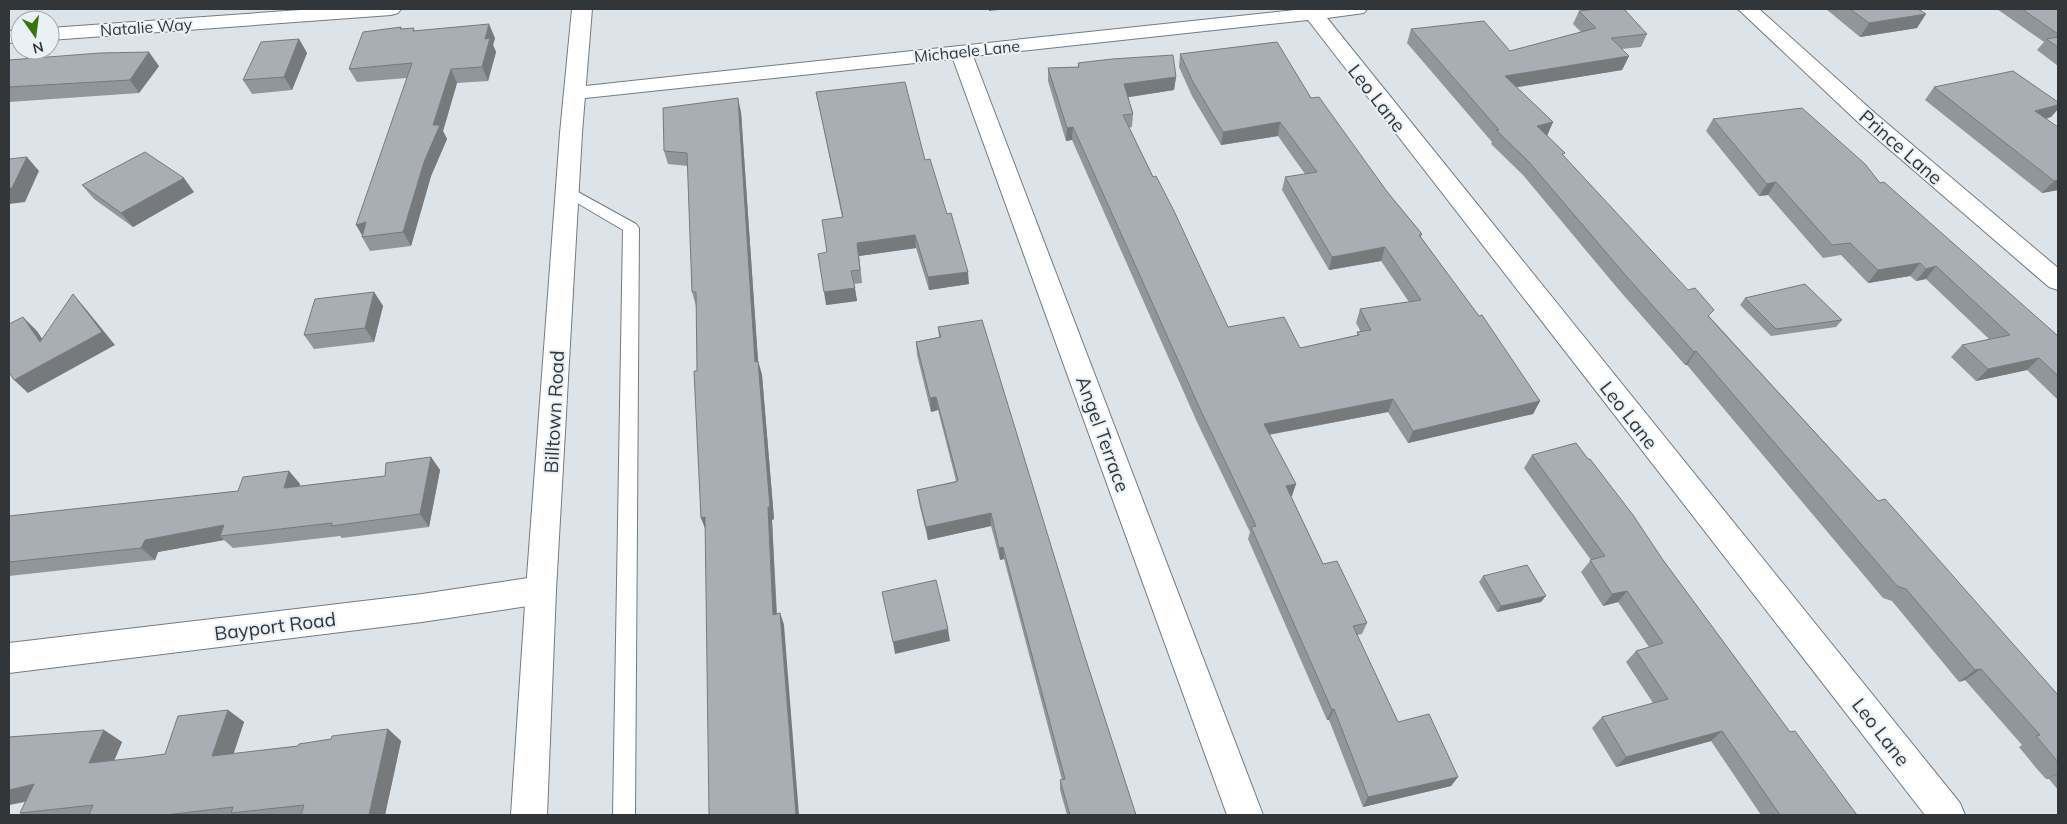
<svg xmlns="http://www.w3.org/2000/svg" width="2067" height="824" font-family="Mulish,sans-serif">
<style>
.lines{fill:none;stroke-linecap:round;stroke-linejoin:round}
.lane-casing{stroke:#747b7f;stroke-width:2}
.street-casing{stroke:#747b7f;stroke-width:2}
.secondary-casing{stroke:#747b7f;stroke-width:2}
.lane{fill:#fff;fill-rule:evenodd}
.street{fill:#fff;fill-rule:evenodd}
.secondary{fill:#fff;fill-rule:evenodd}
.wall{fill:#90969a}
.shaded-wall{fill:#767a7d}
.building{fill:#a8aeb3;stroke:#767a7d}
.labels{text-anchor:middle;stroke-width:4;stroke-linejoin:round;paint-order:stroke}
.far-street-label{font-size:16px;fill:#333638;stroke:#eaf1f6}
.street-label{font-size:19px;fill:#333638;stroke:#eaf1f6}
</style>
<rect width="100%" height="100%" fill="#dde4e9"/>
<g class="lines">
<!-- lane casing -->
<g class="lane-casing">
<path id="lane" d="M567 186 636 224 639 228 635 815H613L623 230 562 194 560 191Z"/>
</g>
<!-- street casing -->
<g class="street-casing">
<g id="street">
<path d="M314 9H401L398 13 391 15 50 40V28Z"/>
<path d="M1304 9H1367L1364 13 1327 18 1960 803 1965 815H1925L1308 20 973 56 1263 815H1227L953 59 576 99 568 98 565 93 568 88 576 87Z"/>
<path d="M1738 9H1759L1876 114 2058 268V290L2049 287 1860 124Z"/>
<path d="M20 30V42L9 43V31Z"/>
<path d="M541 576 552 580 556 590 552 600 541 604 422 622 9 673V643L422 594Z"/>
</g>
</g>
<!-- secondary casing -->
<g class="secondary-casing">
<path id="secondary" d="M572 9H592L582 133 556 590 547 815H511L526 590 560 133Z"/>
</g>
<!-- lane -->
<use href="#lane" class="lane"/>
<!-- street -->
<use href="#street" class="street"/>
<!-- secondary -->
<use href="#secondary" class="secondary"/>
</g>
<!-- wall -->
<g class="wall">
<path d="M1826 9H1918L1917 28 1860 37Z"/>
<path d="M1997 9H2058V66L2037 50 2044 42Z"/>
<path d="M1579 11 1647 34 1641 47 1622 49 1629 56 1622 70 1516 87 1553 122 1547 135 1563 156 1878 501 2058 695V790L2049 779H2046L2037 769 2019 747 2022 745 1965 680 1959 682 1892 601 1883 598 1687 365H1685L1619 290 1523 175 1491 144 1492 142 1407 43 1411 29 1510 51 1581 32 1573 24Z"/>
<path d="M401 27 402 29 495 38 493 45 496 52 488 81 457 83 443 131 447 139 431 176 411 246 370 251 362 237 407 78 357 82 349 69Z"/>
<path d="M299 39 307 53 292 90 252 94 243 80Z"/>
<path d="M1180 54 1311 98 1422 234 1421 237 1540 401 1533 414 1408 443 1388 412 1269 435 1296 484 1291 496 1323 564 1367 623 1362 634 1357 635 1398 722 1458 777 1451 786 1363 807 1329 720H1327L1248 539 1250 532 1197 422 1072 140 1066 141 1048 81V68L1078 67V63L1176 77 1174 90 1128 97 1133 114 1132 127 1129 128 1228 327 1300 348 1357 335V332H1361L1356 323 1360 309 1409 302 1381 261 1329 270 1282 190 1285 177 1305 174 1278 136 1221 145 1192 96 1179 67Z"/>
<path d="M9 60 159 66 139 93 9 102Z"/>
<path d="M1934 87 2058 102V109L2051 117 2046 119 2058 190 2042 193 1925 100Z"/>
<path d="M816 92 925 160 969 284 929 290 916 248 859 256 862 283 854 284 857 301 826 305 827 252 842 217Z"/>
<path d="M741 112 758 361 762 375 774 519 772 520 777 614 780 613 784 625 706 529 701 518 696 306 692 292 688 166 668 164 664 151Z"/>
<path d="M1713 119 1880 183 2058 336V400L2027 370 1976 381 1951 357 1962 345 1989 339 1926 279 1916 281 1910 276 1868 283 1841 255 1823 258 1768 195 1759 196 1706 131Z"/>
<path d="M82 185 194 192 133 227 94 199Z"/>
<path d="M374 292 383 306 374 342 314 349 304 335Z"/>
<path d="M1745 298 1842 320 1836 327 1771 336 1740 305Z"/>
<path d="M938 327 1085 657 1136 815H1067L1060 790V780H1062L1004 559 1000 560 991 526 928 540 919 503 917 490 956 481 938 410 931 412 917 355 916 342 939 337Z"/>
<path d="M1532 455 1663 560 1790 732 1857 815H1761L1711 741 1616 767 1592 728 1602 717 1653 703 1626 662 1636 651 1649 647 1618 602 1603 606 1581 572 1591 560 1524 468Z"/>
<path d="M431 457 440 470 429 527 342 538 340 536 233 548 224 540 158 552 155 560 9 576V516L238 491 289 471 300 484 299 486 385 476Z"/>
<path d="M1483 576 1541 602 1497 612 1479 582Z"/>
<path d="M228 710 244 722 233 754 298 746 331 739 388 729 401 741 385 815H25L20 813 25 802 9 805 104 730 122 742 114 761 165 754Z"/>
</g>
<!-- shaded-wall -->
<g class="shaded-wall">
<path d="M989 9H1008L989 11Z"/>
<path d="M1926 14 1917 28 1860 37 1869 23Z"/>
<path d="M489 24 495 38 493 45 496 52 488 81 482 67 485 39Z"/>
<path d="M299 39 307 53 292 90 284 77Z"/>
<path d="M149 52 159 66 139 93 130 80Z"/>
<path d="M1629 56 1622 70 1500 90 1505 76Z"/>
<path d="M451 69 457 83 443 131 447 139 431 176 411 246 403 232 433 125Z"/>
<path d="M1176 77 1174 90 1123 98 1124 84Z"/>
<path d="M738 98 741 112 759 375 755 362Z"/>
<path d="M2058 105V109L2051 117 2025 124 2035 111Z"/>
<path d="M1280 122 1278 136 1221 145 1223 132Z"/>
<path d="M1553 122 1547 136 1537 126Z"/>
<path d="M1073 127 1072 140 1066 141 1067 128Z"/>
<path d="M27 157 39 171 25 202 9 204V188Z"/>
<path d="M184 178 194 192 133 227 121 213Z"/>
<path d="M2058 180V190L2042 193 2054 181Z"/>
<path d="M1776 182 1768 195 1759 196 1767 184Z"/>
<path d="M366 222 363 237 356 225Z"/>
<path d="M915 235 916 248 859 256 862 283 857 243Z"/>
<path d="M1385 247 1381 261 1329 270 1332 257Z"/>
<path d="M1920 263 1910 276 1868 283 1878 270Z"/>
<path d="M1936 266 1926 279 1916 281 1926 269Z"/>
<path d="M968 272 969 284 929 290 928 277Z"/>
<path d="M855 288 857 301 826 305 824 292Z"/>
<path d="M374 292 383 306 374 342 365 328Z"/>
<path d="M73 294 85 308 115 345 28 393 14 380 102 332Z"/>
<path d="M23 317 37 331 54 356 40 342Z"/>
<path d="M1696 351 1687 365H1685L1694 352Z"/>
<path d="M2039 358 2027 370 1976 381 1988 369Z"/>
<path d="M758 361 762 375 774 519 772 520 777 626 773 615 768 507Z"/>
<path d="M936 397 938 410 931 412 930 398Z"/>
<path d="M1393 399 1388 412 1260 436 1264 424Z"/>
<path d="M1540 401 1533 414 1408 443 1413 431Z"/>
<path d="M431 457 440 470 429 527 420 514Z"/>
<path d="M289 471 300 484 295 501 284 488Z"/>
<path d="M1296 484 1292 496 1283 498 1286 486Z"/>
<path d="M991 513V526L928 540 926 527Z"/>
<path d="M705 517 706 531 701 518Z"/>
<path d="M224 525 220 536 224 540 158 552 155 560 141 548 145 540Z"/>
<path d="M1003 547 1004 559 1000 560 999 548Z"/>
<path d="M1627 591 1618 602 1603 606 1612 594Z"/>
<path d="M1546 596 1541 602 1497 612 1501 606Z"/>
<path d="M780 613 784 625 799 815H796Z"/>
<path d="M948 629 950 641 895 654 893 642Z"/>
<path d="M1981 669 1965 680 1959 682 1975 670Z"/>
<path d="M1334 709 1329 720H1327L1332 710Z"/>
<path d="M228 710 244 722 229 768 212 756Z"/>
<path d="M388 729 401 741 385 815H369Z"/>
<path d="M104 730 122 742 108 775 89 763Z"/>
<path d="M1722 731 1711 741 1616 767 1626 757Z"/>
<path d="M2058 773V774L2046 779Z"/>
<path d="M1458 777 1451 786 1363 807 1368 797Z"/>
<path d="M34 784 54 795 9 805V790Z"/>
</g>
<!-- building -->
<g class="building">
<path d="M1597 9H1624L1647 34 1611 38 1629 56 1505 76 1553 122 1537 126 1565 153 1562 154 1688 290 1695 288 1714 310 1708 316 1878 501 1885 499 1901 517 2058 695V762L2036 736 2040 735 1981 669 1975 670 1906 589 1897 586 1696 351 1694 352 1627 277 1529 162 1496 130H1499L1411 29 1484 21 1510 51 1596 28 1579 11Z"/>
<path d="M1850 9H1918L1926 14 1869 23Z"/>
<path d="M2022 9H2058V34Z"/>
<path d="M489 24 485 39 490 38 482 67 451 69 433 125H440L424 162 403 232 362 237 366 222 356 225 412 63 349 69 363 32 401 27 400 29 414 28 413 31Z"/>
<path d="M2058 37V47L2046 39Z"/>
<path d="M299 39 284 77 243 80 261 42Z"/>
<path d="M1277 42 1311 98 1319 97 1388 193 1422 234 1419 235 1479 316 1482 315 1540 401 1413 431 1393 399 1264 424 1296 484 1286 486 1323 564 1337 561 1367 623 1353 626 1398 722 1429 714 1458 777 1368 797 1334 709 1332 710 1251 527 1256 526 1200 409 1073 127 1067 128 1048 68 1079 67 1078 63 1112 59 1173 55 1176 77 1124 84 1133 114 1123 115 1153 177 1156 176 1174 211 1228 327 1284 317 1300 348 1359 335 1357 332 1371 330 1360 309 1421 300 1385 247 1332 257 1285 177 1317 172 1280 122 1223 132 1193 82 1180 54Z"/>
<path d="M149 52 130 80 9 87V60L100 53Z"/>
<path d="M2013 71 2058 102V105L2035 111 2058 127V180L2054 181 1934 87Z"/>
<path d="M905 82 925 160 930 159 947 214 951 213 968 272 928 277 915 235 857 243 860 270 851 271 855 288 824 292 818 254 827 252 822 220 843 217 816 92Z"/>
<path d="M738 98 755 362 758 361 770 507H768L773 615 780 613 796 815H709L705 517 701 518 694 371H697L696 292H692L687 153 664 151 663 108Z"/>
<path d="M1802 108 1865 164 1880 183 1884 182 2058 336V376L2039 358 1988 369 1962 345 2010 335 1936 266 1926 269 1920 263 1878 270 1850 243 1832 245 1776 182 1767 184 1713 119Z"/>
<path d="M145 152 184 178 121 213 82 185Z"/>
<path d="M27 157 12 188H9V159Z"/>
<path d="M1805 284 1842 320 1776 329 1745 298Z"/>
<path d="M374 292 365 328 304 335 315 299Z"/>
<path d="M73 294 102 332 14 380 9 372V324L23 317 40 342Z"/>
<path d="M982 320 1085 657 1136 815H1070L1060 780 1065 779 1003 547 999 548 991 513 926 527 917 490 956 482 958 480 936 397 930 398 916 342 941 337 938 327Z"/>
<path d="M1576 443 1588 459H1590L1633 515 1663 560 1790 732 1795 731 1857 815H1780L1722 731 1626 757 1602 717 1668 699 1636 651 1663 643 1627 591 1612 594 1590 560 1605 556 1532 455Z"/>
<path d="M431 457 420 514 331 526 332 523 220 536 224 525 145 540 141 548 9 562V516L238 491 243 477 289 471 284 488 385 476 386 463Z"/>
<path d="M1527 565 1546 596 1501 606 1483 576Z"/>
<path d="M936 580 948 629 893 642 882 592Z"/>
<path d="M228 710 212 756 298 746 299 744 331 739 332 736 388 729 369 815H301L304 805 231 813 233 807 166 815H89L93 805 20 813 34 784 9 790V737L104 730 89 763 144 757 165 754 178 716Z"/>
</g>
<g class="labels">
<!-- far-street labels -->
<g class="far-street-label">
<text transform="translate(146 27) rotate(-4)" y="6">Natalie Way</text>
<text transform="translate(967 51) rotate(-6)" y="6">Michaele Lane</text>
</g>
<!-- street labels -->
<g class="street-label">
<text transform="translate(1377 98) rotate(52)" y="7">Leo Lane</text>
<text transform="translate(1901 147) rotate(41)" y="7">Prince Lane</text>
<text transform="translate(554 412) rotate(-87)" y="7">Billtown Road</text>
<text transform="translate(1629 415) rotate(52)" y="7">Leo Lane</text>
<text transform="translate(1103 434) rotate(70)" y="7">Angel Terrace</text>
<text transform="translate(275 626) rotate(-7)" y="7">Bayport Road</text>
<text transform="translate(1881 732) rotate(52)" y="7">Leo Lane</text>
</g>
</g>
<!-- border -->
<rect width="2067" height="824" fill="none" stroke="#333638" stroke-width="20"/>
<!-- north arrow -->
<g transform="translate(35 35) rotate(166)"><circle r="24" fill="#eaf1f6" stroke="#a1a6aa"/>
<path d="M0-4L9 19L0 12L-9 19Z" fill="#37750d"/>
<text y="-8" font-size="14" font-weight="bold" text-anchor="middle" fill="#333638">N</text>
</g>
</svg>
